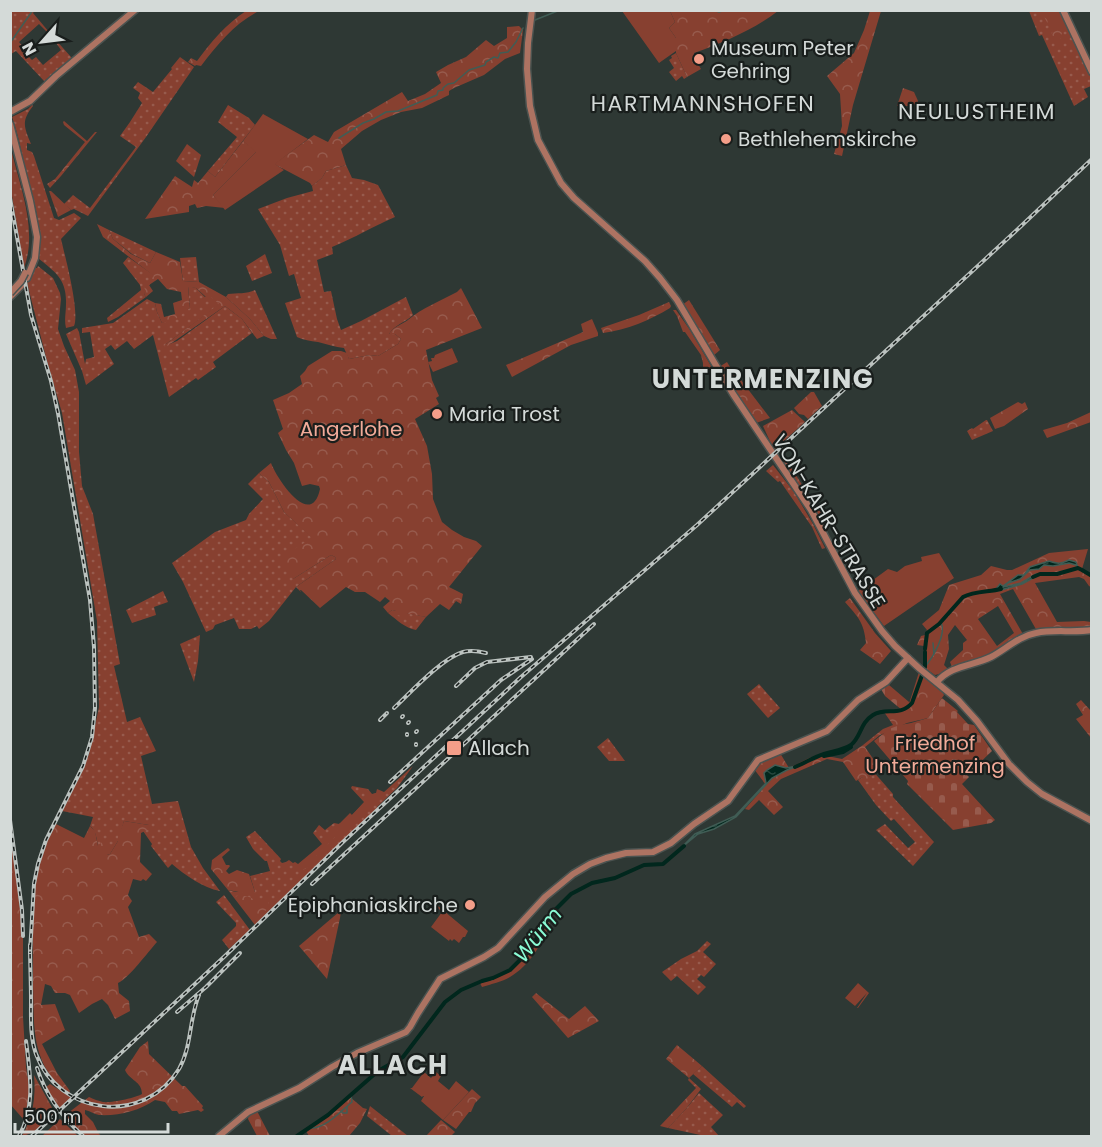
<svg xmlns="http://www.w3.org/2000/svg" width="1102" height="1147" font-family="Poppins,sans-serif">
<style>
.grass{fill:url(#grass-dots)}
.forest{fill:url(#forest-crowns);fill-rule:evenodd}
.cemetery{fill:url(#cemetery-stones)}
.pitch{fill:#874030}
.water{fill:url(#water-ripples);stroke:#405d55;stroke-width:1.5}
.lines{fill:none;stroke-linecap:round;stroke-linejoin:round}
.stream{stroke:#405d55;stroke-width:1.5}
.river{stroke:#01271d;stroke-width:4}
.major-casing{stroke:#4b5350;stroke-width:9}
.major{stroke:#ad7362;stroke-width:6}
.rail-casing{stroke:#bbc2bf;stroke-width:4}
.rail{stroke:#191e1c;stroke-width:1.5;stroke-dasharray:4.5;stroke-linecap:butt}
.major-bridge-casing{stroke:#4b5350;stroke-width:9;stroke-linecap:butt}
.major-bridge{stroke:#ad7362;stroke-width:6}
.poi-dot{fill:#f49e89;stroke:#191e1c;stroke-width:2}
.labels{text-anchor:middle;stroke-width:4.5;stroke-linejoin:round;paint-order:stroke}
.poi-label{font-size:20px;fill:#d4dad8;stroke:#191e1c;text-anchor:start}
.park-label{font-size:20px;fill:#f2ab99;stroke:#191e1c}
.street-label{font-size:20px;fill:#d4dad8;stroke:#191e1c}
.water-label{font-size:21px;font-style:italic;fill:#8bfcd6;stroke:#191e1c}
.quarter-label{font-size:22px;letter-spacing:1.5px;fill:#d4dad8;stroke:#191e1c}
.district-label{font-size:26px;font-weight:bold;letter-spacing:1.5px;fill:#d4dad8;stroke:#191e1c}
</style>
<defs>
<pattern id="grass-dots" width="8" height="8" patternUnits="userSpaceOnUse" patternTransform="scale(1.5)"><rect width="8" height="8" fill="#874030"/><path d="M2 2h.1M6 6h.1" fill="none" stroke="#975b4d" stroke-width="1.8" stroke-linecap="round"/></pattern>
<pattern id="forest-crowns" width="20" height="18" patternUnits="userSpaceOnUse" patternTransform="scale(1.5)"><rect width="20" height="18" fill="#874030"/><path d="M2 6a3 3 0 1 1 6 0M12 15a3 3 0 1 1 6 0" fill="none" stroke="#975b4d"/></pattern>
<pattern id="cemetery-stones" width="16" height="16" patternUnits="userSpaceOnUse" patternTransform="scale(1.5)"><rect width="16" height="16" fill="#874030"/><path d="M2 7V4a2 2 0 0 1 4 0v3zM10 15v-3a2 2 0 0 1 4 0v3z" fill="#975b4d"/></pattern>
<pattern id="water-ripples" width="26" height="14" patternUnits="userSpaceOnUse" patternTransform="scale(1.5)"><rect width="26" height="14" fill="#01271d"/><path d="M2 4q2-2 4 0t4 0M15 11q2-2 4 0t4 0" fill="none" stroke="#25463d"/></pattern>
</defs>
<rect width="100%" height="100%" fill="#2e3834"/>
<!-- grass -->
<g class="grass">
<path d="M35 10 33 13 49 32 48 33 39 24 19 42 25 49 27 55 32 60 36 57 43 65 61 50 54 40 55 39 71 57V59L44 81 16 51 11 54V11Z"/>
<path d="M1029 11H1059L1091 78V86L1084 89 1088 97 1074 106 1042 35 1039 36Z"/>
<path d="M676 53 687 77 684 79 682 76 676 81 669 72 674 68 669 60 672 58 671 56Z"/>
<path d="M180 57 194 67 146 137 88 216 74 209 71 210 64 204 73 195 90 208 136 147 120 136 130 122 142 103 138 98 140 93 133 88 138 82 153 92 172 69 171 68Z"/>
<path d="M32 105 33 106C21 121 24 127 31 144L27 143V150L32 152 34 156 54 218 59 220 74 213 81 218 61 239C65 256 80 312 74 326L66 328C64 320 66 313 66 304 67 279 55 272 38 258 43 227 33 197 25 167 21 150 18 134 12 117L28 109Z"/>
<path d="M228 105 249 118 255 125 215 177 208 171 237 137 218 122Z"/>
<path d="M187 144 201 155 194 177 176 161Z"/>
<path d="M11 149C20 187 38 230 24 268L11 190Z"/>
<path d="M346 165 352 178 364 180 378 185 395 217C374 226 354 238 332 247L333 254 317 260 324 292 331 291 337 319 341 330 361 321 406 297 413 315C406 322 394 325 389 334H395L401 339 398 344 378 356 370 355 349 359 344 348C335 347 327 344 318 342 310 341 304 340 297 337L285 303 301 298 294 274 289 276 280 245 258 209 287 198 313 191 312 186 322 178 326 171Z"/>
<path d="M109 230 156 252 150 263 132 254 113 239Z"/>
<path d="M265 254 272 273 252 281 246 266Z"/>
<path d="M128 257 155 276 144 294 146 297 118 317 108 322 107 318 141 290 140 285 123 263Z"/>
<path d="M196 257 199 282 183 281 180 258Z"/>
<path d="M38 266 53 278 60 293 61 299 58 329 64 346 75 370 79 392V452L82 486 93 514 120 664 114 666 127 722 140 717 156 751 141 756 152 804 178 801 191 847 203 868 220 891C203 888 185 875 172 864L168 868 151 846 152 844 143 831 149 827V825L124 821 118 841 110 854 107 855 106 843 98 847C97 840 96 830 90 826L93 817 62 811 89 754 99 707 97 621 62 413 47 361 27 283 35 268H37Z"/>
<path d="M188 286 196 288 205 297 209 294 220 304 166 344 165 346 177 341 225 306 242 319 252 333 213 362 216 367 198 380 196 378 169 397 153 335 134 349 127 341 115 350 111 345 105 349 114 364 86 385 82 371 66 334 77 328 79 332 85 364 86 359 94 357 90 332 82 333V328L113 323 147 299 155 303 157 312 162 323 190 308Z"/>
<path d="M255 290 277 339H271L264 336 250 319 226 297 228 294C237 293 247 294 255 290Z"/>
<path d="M986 420H987L993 431 972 440 967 431 972 428 973 429Z"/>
<path d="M773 465 794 492 813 524 825 548 822 549 812 527 780 481 778 482 766 471Z"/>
<path d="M259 473 269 482 284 512 313 538 293 579 331 555 335 557 336 559 296 587 269 621 259 629 257 626 251 629H239L234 618 215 625 213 629 206 632 183 582 172 563 215 532 246 520 249 514 263 499 248 484Z"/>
<path d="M163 591 168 602 154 607 156 615 132 623 126 610Z"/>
<path d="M392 610 426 617 416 630C405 628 397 620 388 613Z"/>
<path d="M200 635 198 661 194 682 180 644Z"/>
<path d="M759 684 780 708 768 718 747 694Z"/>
<path d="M608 738 625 761H609L597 747Z"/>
<path d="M413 766 397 788 377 807 378 808 255 925 228 890 236 892H255L250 876 270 871 267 861H265L253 849 246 837 255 831 281 859 280 861 282 863 286 862 289 860 293 863 295 862 298 864 322 844 313 833 319 825 325 830 334 823 339 824 350 813 352 815 364 802 351 788 352 786 368 789 372 794 376 793 377 789 384 792Z"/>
<path d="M872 770 893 794V797L934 842 913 866 876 830 885 824 908 848 915 842 894 819 891 821 876 805 858 780 863 777H870L868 773Z"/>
<path d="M224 895 250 930 229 949 222 940 236 926V923L216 902Z"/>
<path d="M707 941 711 944 703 952 716 964 704 977 701 975 697 979 706 987 698 995 677 976 671 981 662 972 681 959 697 951Z"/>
<path d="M702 1066 746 1106 744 1108 737 1102 732 1107 693 1074Z"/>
<path d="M699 1093 723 1115 711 1127 719 1136H705L668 1128 686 1109Z"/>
<path d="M370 1106 408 1136H392L367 1116Z"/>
</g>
<!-- forest -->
<g class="forest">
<path d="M246 11H259C234 24 218 44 201 66L196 65 195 66 188 62 191 58 197 61C211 42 226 24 246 11Z"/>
<path d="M670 11H778C753 30 724 42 694 53L695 59 701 69 687 77 676 53V38L669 28 675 22Z"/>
<path d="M870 11H881L853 105 842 156 834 154 842 126 840 94 827 76 854 53 864 30Z"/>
<path d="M1041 11H1059L1066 26 1060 37 1062 42 1056 44 1052 34 1053 25 1048 24Z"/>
<path d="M519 26 523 30 520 53 505 59 484 75 454 88 449 91V95L422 108 401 112 381 120 362 131 341 149 346 165 326 171 322 178 312 186 310 183 274 164 314 135 328 142 334 132 402 92 408 101 425 94 441 83 436 72 448 65 466 57 486 40 494 46 507 38V27Z"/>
<path d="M903 88 914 92 918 101 917 104 908 106H897Z"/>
<path d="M64 121 87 141 95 132H97L61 176 50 188 47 184 55 179 85 142 64 125 63 122Z"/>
<path d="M243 141 257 151 213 195 225 208 206 206 197 208 195 204 189 206V212L145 219 175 176 192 187 194 180 198 183 208 171 215 177Z"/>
<path d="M49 191H51L71 210 58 217Z"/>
<path d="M97 224 109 230 113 239 131 254 150 263 156 252 180 262 183 281 199 282 226 297 250 319 264 336 257 339 242 319 225 306 166 347 164 346 166 344 219 304 209 295 206 297 196 288 188 287 190 308 174 320 162 323 157 312 155 303 161 304 164 317 175 314 173 303 182 300 181 292 167 289 158 279 149 285 153 291 146 297 144 294 145 291 144 284 154 276 103 237Z"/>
<path d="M461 288 482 328 426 350 432 380 439 396 436 398 439 404 415 419 427 446 432 474 433 499 442 522 452 530 464 537 476 541 482 546 449 587 463 594 461 604 456 601 449 610 440 604 426 617 404 613V617L397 615 396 611 392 610 388 613 383 607 390 601 385 597 380 602 365 592H355L346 587 320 608 301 590H300L301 592 296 587 336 559 335 557 331 555 293 579 277 560 312 538 284 512 269 482 259 473 271 463C277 479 311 530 320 489L319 486 310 484 302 486 294 463 286 450 278 433 283 429 273 400 289 393 302 384 300 376 305 371 308 366 332 351H341L347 353 349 359 370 355 378 356 398 344 401 339 395 334H389C393 327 401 325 408 320 422 308 440 301 457 292Z"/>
<path d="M689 300 720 350 713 356 682 305Z"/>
<path d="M669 302 671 306 670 308C650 320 627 330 603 333L601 328 639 315Z"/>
<path d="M673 310H676L690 330 711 366 710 368 705 372 703 371V363L701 355 685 332H683L677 316Z"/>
<path d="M592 319 598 333V336L571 345 512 377 506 365 583 332 581 324Z"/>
<path d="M727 362 736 377 741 380 770 418 756 423 734 392 719 367Z"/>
<path d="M811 392H814L822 406 808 419 804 415 799 414 794 408Z"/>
<path d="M1018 402 1022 404 1025 402 1028 409 1004 426 995 429 990 418Z"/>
<path d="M792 410 805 422 774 450 763 426Z"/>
<path d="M1091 412V422L1047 438 1043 430 1067 423Z"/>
<path d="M783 455 810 497 816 495 818 503 816 508 817 510H820L830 541 782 462 781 458Z"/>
<path d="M1088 549 1082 569 1091 576V587L1089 586 1084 579 1079 577 1035 583 1057 622 1084 621 1091 622V629L1037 631 1013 589 1000 594 1024 636C1008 645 984 664 965 662L939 674 935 675 923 667 925 660 924 646 917 645 921 636 925 635 927 630 922 624 939 610 949 585 981 575 991 566 1007 570H1012L1049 553ZM998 606 1014 633 997 646 978 619ZM955 625 967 640 963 643V650L950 662 952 667 948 669 944 665 949 649 948 635Z"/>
<path d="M850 598 875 633 891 651 880 664 860 650 866 643C864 622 858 617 845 602Z"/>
<path d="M919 672 942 691 944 695 928 718 907 723 880 735 865 747 878 766 868 773 870 777 866 780 863 777 856 781 843 762 827 759 820 762 781 779 768 791 783 807 774 815 759 800 749 810 745 809 766 785 754 769 762 760 780 753 789 768 809 758 826 753 827 756 842 759 863 745 883 729 893 725 884 712 902 710 908 707Z"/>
<path d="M1081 700 1091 711V738L1076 719 1083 715 1076 704Z"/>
<path d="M377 793 380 795 374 801 373 803 345 830 344 832C331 836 326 849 316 856L315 861 308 867 303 870 299 866 323 844 324 840 337 831 338 828 336 825 341 823H344L373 794Z"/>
<path d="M124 821 149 825V829L141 833 140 862 152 874 146 881 143 879 141 881 133 879 128 895 132 901 128 907 139 937 149 934 157 942C148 952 128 979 118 983L119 993 129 1001 130 1011 115 1019 108 1005 102 999 92 1004 79 1013 70 995 65 993H55L51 986 45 984 41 1005 55 1004 65 1030 42 1044 57 1073 70 1091 69 1093C56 1085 46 1072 41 1058 32 1035 34 1009 33 985 33 945 31 905 38 866 41 851 49 837 56 824L84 838 90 826 95 831 98 846 102 842 107 843V855L110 854 118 841V837Z"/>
<path d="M11 831 23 935V1017L26 1067 30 1091 24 1120 10 1104Z"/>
<path d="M228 848 230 850 222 857 226 865H229L230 866 226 871 229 874 237 870 249 874 255 892 244 893 228 890 211 869 212 860Z"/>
<path d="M237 896H247L262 903 264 899H268L269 907 255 922 235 897Z"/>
<path d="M339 912H341L340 918 327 979 299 946Z"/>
<path d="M546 921 550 923C543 943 529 966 510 977 502 982 491 984 482 987L480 983C511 977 538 951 546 921Z"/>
<path d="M536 993 569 1019 585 1006 599 1021 568 1038 532 997Z"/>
<path d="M148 1041 149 1054 182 1086H185L203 1106 202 1108 204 1110 201 1112 198 1110 179 1114 177 1111H172L165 1102 155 1100C139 1111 119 1116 99 1115 94 1114 90 1111 85 1110V1114L93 1122 99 1134 102 1136H85L68 1120 66 1117 68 1113 89 1097C93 1099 99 1101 103 1102 112 1103 135 1098 142 1094 142 1081 130 1081 125 1070L140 1047Z"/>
<path d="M677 1045 702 1066 689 1078 701 1089 686 1109 668 1128 660 1126 696 1088 688 1080 689 1078 666 1059Z"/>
<path d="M34 1075 55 1113C46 1122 35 1134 22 1136 33 1117 36 1097 34 1075Z"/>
<path d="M50 1084 72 1098 60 1109 52 1098 46 1087Z"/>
<path d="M472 1089 481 1097 475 1103 471 1112H469L456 1129 443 1120Z"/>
<path d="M350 1097 363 1108 367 1109 360 1123 349 1136H309L306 1131 324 1118Z"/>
<path d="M60 1119 78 1136 60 1135 42 1136Z"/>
<path d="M441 1120 455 1132 451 1136H426Z"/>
</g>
<!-- cemetery -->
<g class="cemetery">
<path d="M889 685 909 702 910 704 908 707 902 710 885 696 881 689Z"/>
<path d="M942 698 958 711 957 712 968 724 974 725 992 751 967 775 969 777 962 784 995 820 991 823 953 830 907 784 908 781 874 741 889 729 900 725 911 723 928 718Z"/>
<path d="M256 1109 270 1136H257L248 1119 249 1113Z"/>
</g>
<!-- pitch -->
<g class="pitch">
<path d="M622 11H670L675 22 669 28 676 38V51L659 63Z"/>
<path d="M263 114 308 139 275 164 284 170 225 210 213 195 256 152 243 141Z"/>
<path d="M452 348 458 362 433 372 428 362 432 361 431 358H434L435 355Z"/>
<path d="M939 553 954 578 884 626 858 591 888 569 897 572 905 566 922 561 921 557Z"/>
<path d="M438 906 468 931 465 937H463L459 943 454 939 452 941 450 939 449 941 431 927 442 912 437 907Z"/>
<path d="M858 983 869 993 858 1008H857L867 993 855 1006 845 998Z"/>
<path d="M424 1072 431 1078 436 1072 441 1076 438 1081 449 1090 456 1081 469 1092 443 1120 421 1101 424 1096H423L422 1097 410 1088H412Z"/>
</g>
<!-- water -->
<g class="water">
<path d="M1069 560 1076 562 1078 568 1076 565 1069 563 1053 566 1044 565 1039 569 1030 570 1020 579 1008 583 1004 587 1021 583 1036 574 1037 576 1022 584 997 591 996 589 1000 584 1003 586 1018 575H1024L1030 567 1049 561C1058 564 1061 564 1069 560Z"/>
<path d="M775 765 786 768 798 766 787 770 772 778 736 817 714 829 698 834 681 848 695 834 735 816 766 783 764 773 767 770Z"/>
</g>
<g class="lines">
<!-- stream -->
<g class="stream">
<path d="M714 10 719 12 725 10"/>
<path d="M535 20 560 10"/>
<path d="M10 43 33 10"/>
<path d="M339 138 363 123 374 119 386 112 398 111 437 95 438 91 443 90V88L448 84 454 83 469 70 485 65 486 62 494 57 498 58 500 53 508 52 516 42 523 28"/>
<path d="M933 643 934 654"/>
<path d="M925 667C933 657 947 634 941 622"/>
<path d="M341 1111 343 1113H347V1107"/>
<path d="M310 1128C325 1129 341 1111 352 1102L351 1095"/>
</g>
<!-- river -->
<g class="river">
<path d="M1033 577 1040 574H1057L1078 568 1082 570 1092 576"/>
<path d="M925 649 927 633 939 624 963 597C974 591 989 592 1001 589"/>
<path d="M824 756 843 752 851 747"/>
<path d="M795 767C805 763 814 757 824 754 834 751 843 750 851 745 861 737 860 723 873 715 886 707 900 717 912 703L925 667V652"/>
<path d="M297 1136 328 1115 378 1071 403 1057 445 1002 461 990 482 981 493 978 510 970 530 950 550 915 571 894 592 883 615 878 644 865 663 864 684 846"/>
</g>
<!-- major casing -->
<g class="major-casing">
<g id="major">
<path d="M532 10 528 43 527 69 530 106 538 140 561 183 574 198 645 261 660 278 677 300 733 394 811 510 855 593 882 631 895 646 920 669 958 700 977 721 1009 764 1027 782 1042 794 1092 821"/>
<path d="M1063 10 1092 72"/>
<path d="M10 112 30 101 56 76 135 10"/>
<path d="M10 124 30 201 37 237 35 258 27 278"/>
<path d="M10 297 21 286"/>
<path d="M937 682C951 665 973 666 991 657 1006 649 1019 636 1036 633 1054 629 1073 633 1092 630"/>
<path d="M219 1136 248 1112 299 1088 332 1067 357 1053 406 1032 410 1027 418 1013 440 979 484 957 498 948 545 897 573 874 590 864 606 858 626 853 653 852 671 843 694 824 728 801 758 760 827 731 858 700 886 682 908 658"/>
</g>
</g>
<!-- major -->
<use href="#major" class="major"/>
<!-- rail casing -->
<g class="rail-casing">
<g id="rail">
<path d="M10 198 31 315 51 381 58 413 90 600 94 647 95 708 92 737 83 766 46 840 38 864 34 884 30 953"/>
<path d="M456 686 475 668 487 662 531 657"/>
<path d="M394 708C410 693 442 658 463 652 471 650 478 651 486 653"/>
<path d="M402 717 403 716"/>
<path d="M380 720 387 713"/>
<path d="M408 723 409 722"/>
<path d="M416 732 417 731"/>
<path d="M407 735V734"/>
<path d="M416 745V744"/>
<path d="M390 782 501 680 532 659"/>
<path d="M10 820 22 910 23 936"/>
<path d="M312 884 594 624"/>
<path d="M30 945C30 963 31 982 31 1000 31 1018 30 1037 36 1054 59 1116 144 1126 179 1069 192 1046 189 1019 199 995"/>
<path d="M177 1012 206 987 240 953"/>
<path d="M37 1068C46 1096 62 1117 83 1136"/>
<path d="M19 1136C36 1105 30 1074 26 1041"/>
<path d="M32 1136 226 955 344 841 521 677 697 525 1019 228 1092 159"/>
</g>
</g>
<!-- rail -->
<use href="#rail" class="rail"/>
<!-- major-bridge casing -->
<g class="major-bridge-casing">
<path id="major-bridge" d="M10 293 21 281 25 273"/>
</g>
<!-- major-bridge -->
<use href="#major-bridge" class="major-bridge"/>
</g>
<!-- markers -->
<g class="poi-dot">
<circle cx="699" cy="59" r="6"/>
<circle cx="726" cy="139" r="6"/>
<circle cx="437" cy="414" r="6"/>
<rect x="446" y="740" width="16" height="16" rx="3"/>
<circle cx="470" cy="905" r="6"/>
</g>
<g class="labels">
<!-- poi labels -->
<g class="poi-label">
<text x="711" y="55">Museum Peter<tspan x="711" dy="23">Gehring</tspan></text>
<text x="738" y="146">Bethlehemskirche</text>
<text x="449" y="421">Maria Trost</text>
<text x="468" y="755">Allach</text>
<text x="458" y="912" text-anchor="end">Epiphaniaskirche</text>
</g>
<!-- park labels -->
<g class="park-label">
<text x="351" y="436">Angerlohe</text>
<text x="935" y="750">Friedhof<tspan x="935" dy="23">Untermenzing</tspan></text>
</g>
<!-- street labels -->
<g class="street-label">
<text transform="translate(829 521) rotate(59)" y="7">VON-KAHR-STRASSE</text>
</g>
<!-- water labels -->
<g class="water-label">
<text transform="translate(538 935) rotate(-52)" y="7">Würm</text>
</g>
<!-- quarter labels -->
<g class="quarter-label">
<text x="703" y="111">HARTMANNSHOFEN</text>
<text x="977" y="119">NEULUSTHEIM</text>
</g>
<!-- district labels -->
<g class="district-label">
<text x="763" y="388">UNTERMENZING</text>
<text x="393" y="1074">ALLACH</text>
</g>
</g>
<!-- border -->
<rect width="1102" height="1147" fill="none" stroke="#d4dad8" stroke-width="24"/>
<!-- north arrow -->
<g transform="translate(42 42) rotate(242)" stroke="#191e1c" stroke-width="4.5" paint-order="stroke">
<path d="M0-4.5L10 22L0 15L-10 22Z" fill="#d4dad8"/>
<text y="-9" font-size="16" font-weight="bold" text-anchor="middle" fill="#d4dad8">N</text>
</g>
<!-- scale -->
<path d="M15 1123v9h153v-9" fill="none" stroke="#d4dad8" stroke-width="3"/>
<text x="24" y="1123" font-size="18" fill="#d4dad8" stroke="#191e1c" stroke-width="4.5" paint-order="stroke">500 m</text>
</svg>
